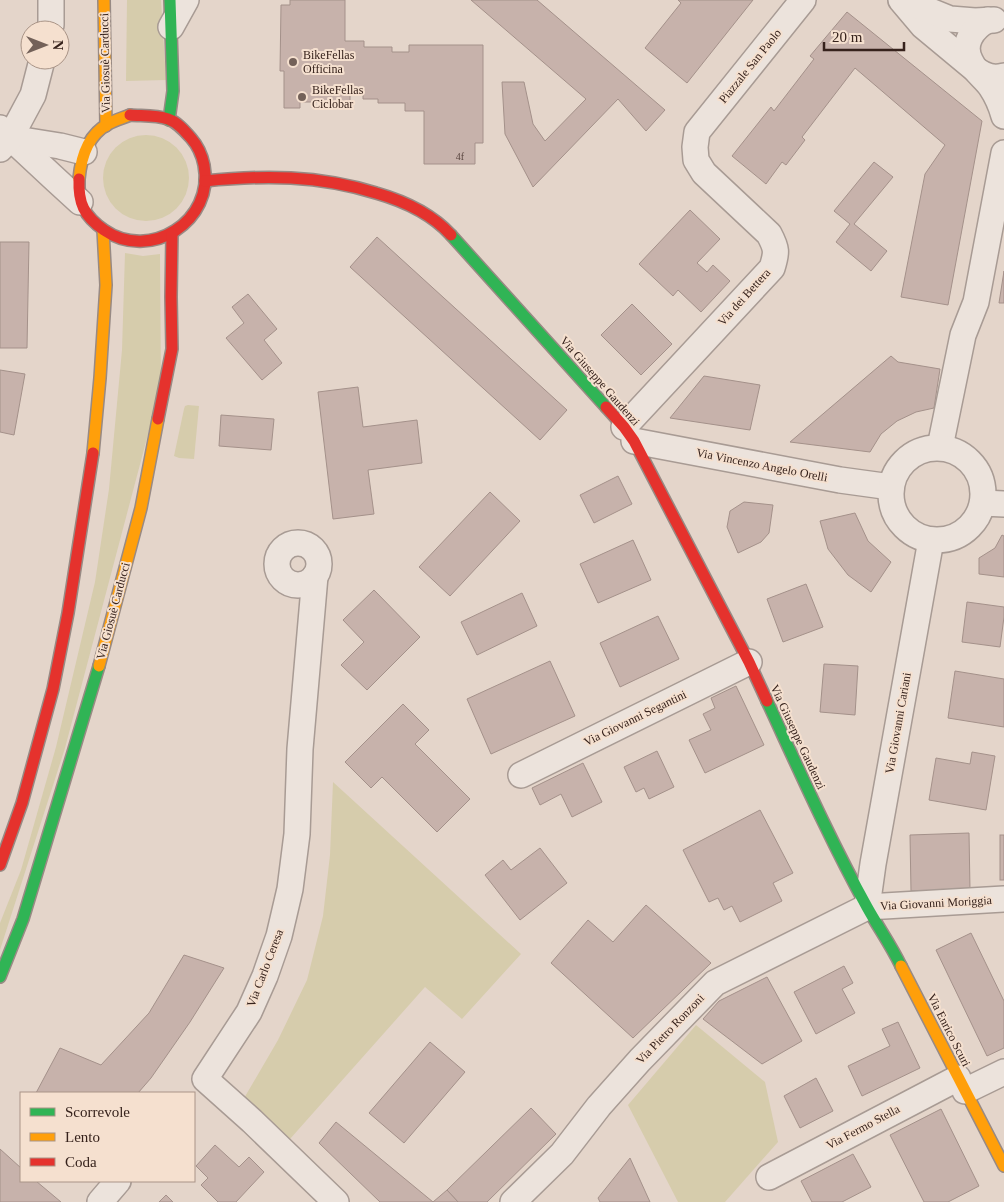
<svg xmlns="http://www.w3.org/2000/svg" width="1004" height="1202" font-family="Georgia,serif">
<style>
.green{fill:#d6ccac}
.building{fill:#c7b2ab;stroke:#a4918a}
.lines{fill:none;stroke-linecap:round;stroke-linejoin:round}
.street-casing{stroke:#a89b94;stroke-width:28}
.fast-casing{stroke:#988a84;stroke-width:14}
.slow-casing{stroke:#988a84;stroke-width:14}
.jam-casing{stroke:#988a84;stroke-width:14}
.street{stroke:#ece3dc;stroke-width:25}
.fast{stroke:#30b455;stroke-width:11}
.slow{stroke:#ff9f0a;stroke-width:11}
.jam{stroke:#e5322d;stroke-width:11}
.poi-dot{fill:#736159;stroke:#f5e0cf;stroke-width:2}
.labels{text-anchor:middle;stroke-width:4;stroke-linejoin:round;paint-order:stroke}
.number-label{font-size:10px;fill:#5a4640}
.poi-label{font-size:12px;fill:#36221c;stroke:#f5e0cf;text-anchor:start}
.street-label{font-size:12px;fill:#36221c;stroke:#f5e0cf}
</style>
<rect width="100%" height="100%" fill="#e4d5ca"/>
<!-- green -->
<g class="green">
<path d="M127 0H161L166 80 126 81Z"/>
<circle cx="146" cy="178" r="43"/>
<path d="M125 253 143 256 160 254 161 385 65 748 0 950V923L21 870 56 747 95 582 109 489 122 350Z"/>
<path d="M188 405 199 406 194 459 179 458 174 456 184 409 185 406Z"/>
<path d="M333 782 521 954 462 1019 425 987 290 1139 243 1100 278 1040 307 980 323 916 330 855Z"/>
<path d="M696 1025 765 1082 778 1142 725 1202H678L628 1105Z"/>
</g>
<!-- building -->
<g class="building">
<path d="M290 0H345V41H364V47H392V52H409V45H483V143H475V164H424V111H405V103H378V99H363V94H350V102H300V108H284V71H280L281 5H290Z"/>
<path d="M471 0H537L665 110 646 131 618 99 533 187 505 134 502 82H524L533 124 545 141 586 99Z"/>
<path d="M678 0H753L687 83 645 48 681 3Z"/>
<path d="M847 12 982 121 948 305 901 297 925 174 945 145 855 68 802 137 805 140 786 165 782 162 766 184 732 156 771 107 774 111 814 59 810 56Z"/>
<path d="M874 162 893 177 854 224 887 251 871 271 836 242 850 224 834 211Z"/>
<path d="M690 210 720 239 697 263 707 272 713 265 730 281 701 312 678 290 673 296 639 264Z"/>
<path d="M377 237 567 410 540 440 350 267Z"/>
<path d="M0 242H29L27 348H0Z"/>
<path d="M1004 271V303H999Z"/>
<path d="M248 294 277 329 264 340 282 363 262 380 226 338 244 323 232 307Z"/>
<path d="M632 304 672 344 641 375 601 335Z"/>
<path d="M891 356 898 362 940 369 934 408 916 412 897 421 881 434 870 452 790 442Z"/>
<path d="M0 370 25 374 14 435 0 432Z"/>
<path d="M704 376 760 385 750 430 670 418Z"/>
<path d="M358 387 363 427 417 420 422 463 368 470 374 514 333 519 318 392Z"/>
<path d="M221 415 274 419 271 450 219 446Z"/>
<path d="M618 476 632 504 594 523 580 495Z"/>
<path d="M490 492 520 521 450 596 419 567Z"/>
<path d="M744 502 773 505 769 533 761 542 738 553 727 527 730 511Z"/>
<path d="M855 513 868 541 891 562 871 592 848 575 828 549 820 521Z"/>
<path d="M1002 535 1004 536V577L979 574V558L995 548Z"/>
<path d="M633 540 651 580 598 603 580 564Z"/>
<path d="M806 584 823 627 783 642 767 599Z"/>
<path d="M374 590 420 637 367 690 341 665 364 642 343 620Z"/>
<path d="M522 593 537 626 477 655 461 622Z"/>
<path d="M967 602 1004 607V617L1000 647 962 642Z"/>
<path d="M658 616 679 659 620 687 600 643Z"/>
<path d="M550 661 575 716 491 754 467 699Z"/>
<path d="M824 664 858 666 855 715 820 712Z"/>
<path d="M955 671 1004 679V727L948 718Z"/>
<path d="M736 686 764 745 705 773 689 740 711 730 703 714 715 708 711 698Z"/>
<path d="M403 704 429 730 415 744 470 799 437 832 382 777 371 788 345 762Z"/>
<path d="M657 751 674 787 649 799 644 788 636 792 624 767Z"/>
<path d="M972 752 995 756 986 810 929 800 936 758 970 764Z"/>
<path d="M583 763 602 802 572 817 561 794 540 805 532 788Z"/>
<path d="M760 810 793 873 773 883 782 901 740 922 732 906 724 910 718 898 709 902 683 850Z"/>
<path d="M969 833 970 890 911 891 910 835Z"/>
<rect x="1000" y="835" width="4" height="45"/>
<path d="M540 848 567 883 520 920 485 875 503 860 511 870Z"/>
<path d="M646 905 711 963 633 1038 551 963 588 920 613 942Z"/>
<path d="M971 933 1004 1001V1048L987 1056 936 950Z"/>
<path d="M184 955 224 968 190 1022 151 1078 138 1093H36L60 1048 101 1065 149 1013Z"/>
<path d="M844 966 853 983 842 989 855 1013 816 1034 794 992Z"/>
<path d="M767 977 802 1041 762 1064 703 1019 719 1001Z"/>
<path d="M898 1022 920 1068 862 1096 848 1066 890 1046 882 1029Z"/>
<path d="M430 1042 465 1072 404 1143 369 1113Z"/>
<path d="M816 1078 833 1111 800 1128 784 1096Z"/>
<path d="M531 1108 556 1134 487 1202H458L447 1190Z"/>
<path d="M941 1109 979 1186 948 1202H924L890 1135Z"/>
<path d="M336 1122 433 1202 447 1190 458 1202H380L319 1143Z"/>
<path d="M215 1145 239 1167 249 1157 264 1172 236 1202H218L201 1185 208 1178 196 1166Z"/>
<path d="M0 1149 21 1168V1181H36L61 1202H0Z"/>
<path d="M853 1154 871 1187 842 1202H812L801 1181Z"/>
<path d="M630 1158 650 1202H600L598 1198Z"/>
<path d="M166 1195 173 1202H159Z"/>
</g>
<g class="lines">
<!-- street casing -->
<g class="street-casing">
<g id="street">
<path d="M901 0 923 26 976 70C985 76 993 79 1004 76"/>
<path d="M903 0 950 19 975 21 994 20"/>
<path d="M988 20C972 28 961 45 971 62 975 72 985 78 991 87 997 96 1001 105 1004 116"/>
<path d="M171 27 186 0"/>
<path d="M49 30 51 25V0"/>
<path d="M0 128 56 180 80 202"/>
<path d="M10 138 60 146 84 152"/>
<path d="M0 149 10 138 33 95 42 60"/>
<path d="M624 427 772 268C777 252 777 249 769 234L704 173 696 160 695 147 697 132 803 0"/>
<path d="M634 441 840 480 891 487"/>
<path d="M940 447 963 335 976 302 1004 153"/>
<circle cx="937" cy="494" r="46"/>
<path d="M983 503 1004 504"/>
<circle cx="298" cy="564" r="21"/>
<path d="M315 576 300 749 297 834 290 889 279 936 265 976 249 1012 205 1079 252 1121 336 1202"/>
<path d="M521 775 749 662"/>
<path d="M867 907 873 864 931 540"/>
<path d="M965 1091 1004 1072"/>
<path d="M769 1177 958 1078"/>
<path d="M100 1202 118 1181"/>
<path d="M513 1202 562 1154 599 1106 640 1060 715 983 867 907 1004 899"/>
</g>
</g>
<!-- fast casing -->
<g class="fast-casing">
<g id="fast">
<path d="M169 120 173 91 170 0"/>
<path d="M451 235 606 407"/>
<path d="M767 701C799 770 830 840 867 907 878 927 891 945 901 966"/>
<path d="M0 977 23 919 99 666"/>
</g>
</g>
<!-- slow casing -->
<g class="slow-casing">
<g id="slow">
<path d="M104 0 106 126"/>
<path d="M79 179C81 157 88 135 108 124 115 120 123 118 130 115"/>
<path d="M93 453 100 378 106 285 103 230"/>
<path d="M99 666 141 508 158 419"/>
<path d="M901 966 1004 1166"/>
</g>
</g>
<!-- jam casing -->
<g class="jam-casing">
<g id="jam">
<path d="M79 179C78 203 84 216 104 230 150 262 215 221 204 165 202 155 198 146 191 138 184 130 177 122 168 119 156 115 142 116 130 115"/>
<path d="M205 181C264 175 318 175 376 193 404 201 431 213 451 235"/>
<path d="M606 407 624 427 634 441 749 662 767 701"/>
<path d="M158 419 172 349 171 297 172 234"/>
<path d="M0 865 22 803 53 689 68 613 93 453"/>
</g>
</g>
<!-- street -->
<use href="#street" class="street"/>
<!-- fast -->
<use href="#fast" class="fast"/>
<!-- slow -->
<use href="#slow" class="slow"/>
<!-- jam -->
<use href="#jam" class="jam"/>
</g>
<!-- markers -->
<g class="poi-dot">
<circle cx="293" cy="62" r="5"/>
<circle cx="302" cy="97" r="5"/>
</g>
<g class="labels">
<!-- number labels -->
<g class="number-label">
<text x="460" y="160">4f</text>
</g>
<!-- poi labels -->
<g class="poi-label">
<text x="303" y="59">BikeFellas<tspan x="303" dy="14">Officina</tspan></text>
<text x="312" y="94">BikeFellas<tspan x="312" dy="14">Ciclobar</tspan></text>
</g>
<!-- street labels -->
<g class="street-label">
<text transform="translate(105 63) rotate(-91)" y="4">Via Giosuè Carducci</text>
<text transform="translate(750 66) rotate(-51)" y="4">Piazzale San Paolo</text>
<text transform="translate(744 297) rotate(-48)" y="4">Via dei Bettera</text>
<text transform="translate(600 381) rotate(49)" y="4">Via Giuseppe Gaudenzi</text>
<text transform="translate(762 465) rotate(11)" y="4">Via Vincenzo Angelo Orelli</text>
<text transform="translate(113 611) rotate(-75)" y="4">Via Giosuè Carducci</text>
<text transform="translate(635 718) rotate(-26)" y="4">Via Giovanni Segantini</text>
<text transform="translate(898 723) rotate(-80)" y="4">Via Giovanni Cariani</text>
<text transform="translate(798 737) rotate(65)" y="4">Via Giuseppe Gaudenzi</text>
<text transform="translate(936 903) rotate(-3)" y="4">Via Giovanni Moriggia</text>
<text transform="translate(265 968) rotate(-69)" y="4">Via Carlo Ceresa</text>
<text transform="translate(670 1029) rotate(-46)" y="4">Via Pietro Ronzoni</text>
<text transform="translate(949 1030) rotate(63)" y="4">Via Enrico Scuri</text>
<text transform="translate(863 1127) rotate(-28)" y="4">Via Fermo Stella</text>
</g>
</g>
<!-- legend -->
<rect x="20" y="1092" width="175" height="90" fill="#f5e0cf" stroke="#a99487"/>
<rect x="30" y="1108" width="25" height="8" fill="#30b455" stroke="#a99487"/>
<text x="65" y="1117" font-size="15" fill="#36221c">Scorrevole</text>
<rect x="30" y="1133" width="25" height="8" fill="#ff9f0a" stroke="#a99487"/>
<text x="65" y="1142" font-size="15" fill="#36221c">Lento</text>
<rect x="30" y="1158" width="25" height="8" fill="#e5322d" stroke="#a99487"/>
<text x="65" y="1167" font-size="15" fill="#36221c">Coda</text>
<!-- north arrow -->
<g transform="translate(45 45) rotate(90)"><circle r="24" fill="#f5e0cf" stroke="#a99487"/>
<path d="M0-4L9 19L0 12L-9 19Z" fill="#736159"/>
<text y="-8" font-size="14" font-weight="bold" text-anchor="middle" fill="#36221c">N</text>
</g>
<!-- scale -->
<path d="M824 42v8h80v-8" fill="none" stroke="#36221c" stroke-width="2.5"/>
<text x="832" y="42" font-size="15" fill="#36221c" stroke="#f5e0cf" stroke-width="4" paint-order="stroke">20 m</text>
</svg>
